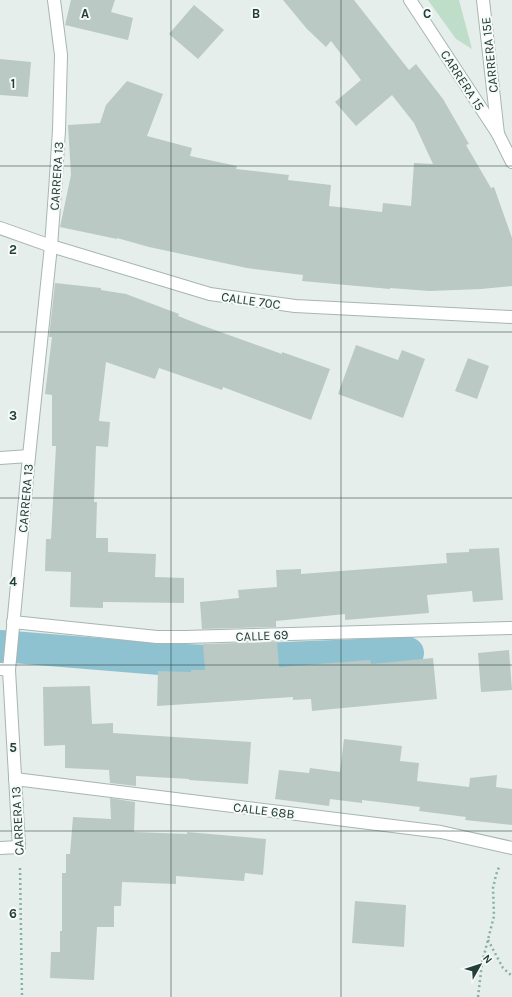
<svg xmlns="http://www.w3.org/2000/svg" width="512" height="997" font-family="Karla,sans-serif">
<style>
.green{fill:#bfdec9}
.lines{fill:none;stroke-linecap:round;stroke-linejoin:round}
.canal{stroke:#8fc2d1;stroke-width:32}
.building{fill:#bac9c4}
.service-casing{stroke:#a7b6b2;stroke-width:14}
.minor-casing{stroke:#a7b6b2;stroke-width:14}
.tertiary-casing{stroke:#a7b6b2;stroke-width:14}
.path{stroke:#87b0a6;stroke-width:2.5;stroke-dasharray:2 3;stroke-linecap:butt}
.service{stroke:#fff;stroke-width:12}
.minor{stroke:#fff;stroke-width:12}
.tertiary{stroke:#fff;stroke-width:12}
.grid{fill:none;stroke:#243f3a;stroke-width:1;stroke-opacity:0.55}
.labels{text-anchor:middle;stroke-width:4;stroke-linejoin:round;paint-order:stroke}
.street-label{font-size:13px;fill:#243f3a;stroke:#f6faf8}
.grid-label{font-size:13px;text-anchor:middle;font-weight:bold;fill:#243f3a;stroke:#f6faf8;stroke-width:4;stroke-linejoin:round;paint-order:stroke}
</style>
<rect width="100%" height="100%" fill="#e5eeeb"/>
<!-- green -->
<path class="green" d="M428 0H459L472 49 456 39Z"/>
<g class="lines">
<!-- canal -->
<path class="canal" d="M0 646 160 659 211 661 408 653"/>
</g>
<!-- building -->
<g class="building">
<path d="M71 0H115L111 12 133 18 128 40 65 25Z"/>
<path d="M283 0H354L409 70 416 64 443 99 469 144 466 145 491 188 494 187 512 238V286L481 289 429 291 390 288V289L302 281 303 275 247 268 149 247 117 238V239L60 227 71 175 68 125 100 123 106 105 127 81 163 94 147 136 192 148 190 156 237 166 236 169 289 175 288 180 331 185 329 206 382 212 383 203 411 206 414 163 433 164 414 123 392 95 356 126 335 102 361 80 331 41 326 47 307 29Z"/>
<path d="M194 5 224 30 198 59 169 34Z"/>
<path d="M0 59 31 62 28 97 0 95Z"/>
<path d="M55 283 101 288V290L126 294 179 314 178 316 201 325 282 354V352L330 369 311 420 223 387 222 390 159 368 155 379 106 362 99 421 110 422 108 447 96 446 94 502H97L96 538H108V552L156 554 155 577 184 578V603L103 602V608L70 607 71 572 45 571 46 539H51L56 446H52V395L45 394 52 337H49Z"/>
<path d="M356 345 398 360 402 350 425 359 403 418 338 394Z"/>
<path d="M468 358 489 366 477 399 455 391Z"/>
<path d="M499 548 503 600 473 602 472 591 427 595 429 613 345 620V614L276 621V627L202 629 200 602 239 598 238 590 277 587 276 570 301 569V574L447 563 446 553 469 552V549Z"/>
<path d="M277 642 279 667 370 660 371 664 433 658 437 699 312 711 311 699 293 700V697L157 706 158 671 191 672V670H205L203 644Z"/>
<path d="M509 650 512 690 481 692 478 653Z"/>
<path d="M90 686 92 724 113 723V733L251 742 248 784 189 780V779L136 776V786L110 783 109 770 65 768V745L44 746 43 687Z"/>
<path d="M344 739 402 746 400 761 419 763 417 781 469 787 470 778 497 775 496 787 512 789V825L465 820 466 817 419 811 420 807 362 800V803L330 799 329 806 275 799 279 770 309 773 310 768 340 772Z"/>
<path d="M110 798 135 802 134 832 187 834V832L266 839 263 875 245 873 244 881 176 876V884L122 882 121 906H114V927H97L94 980 50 978 51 952H60V931H62V873H66V854H70L73 817 111 819Z"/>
<path d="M355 901 406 905 404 947 352 943Z"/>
</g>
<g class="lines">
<!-- service casing -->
<g class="service-casing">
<g id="service">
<path d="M13 622 157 637H185L512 628"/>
<path d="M0 669 9 670"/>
<path d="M15 779 441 832 512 848"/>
<path d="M0 848 19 847"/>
</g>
</g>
<!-- minor casing -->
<g class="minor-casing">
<g id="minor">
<path d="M483 0 498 134"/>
<path d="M0 458 29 456"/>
<path d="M19 847 9 670 29 456 51 246 55 191 59 130 61 55 54 0"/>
</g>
</g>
<!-- tertiary casing -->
<g class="tertiary-casing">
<g id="tertiary">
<path d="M410 0 498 134 512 162"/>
<path d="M0 228 51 246 210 294 295 306 512 317"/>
</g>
</g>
<!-- path -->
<g class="path">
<path d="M20 868 22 997"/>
<path d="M488 940 503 968 512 976"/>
<path d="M478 997 482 963 494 916 493 888 496 875 499 867"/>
</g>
<!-- service -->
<use href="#service" class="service"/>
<!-- minor -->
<use href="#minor" class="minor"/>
<!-- tertiary -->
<use href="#tertiary" class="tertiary"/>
</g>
<!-- grid -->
<path class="grid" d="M171 0V997M341 0V997M0 166H512M0 332H512M0 498H512M0 665H512M0 831H512"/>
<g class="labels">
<!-- street labels -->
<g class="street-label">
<text transform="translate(489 55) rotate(-96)" y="5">CARRERA 15E</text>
<text transform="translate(463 80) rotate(57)" y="5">CARRERA 15</text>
<text transform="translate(56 176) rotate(-86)" y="5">CARRERA 13</text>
<text transform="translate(251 300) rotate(8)" y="5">CALLE 70C</text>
<text transform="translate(25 498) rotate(-85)" y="5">CARRERA 13</text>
<text transform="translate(262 635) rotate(-2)" y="5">CALLE 69</text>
<text transform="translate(264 810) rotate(7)" y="5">CALLE 68B</text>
<text transform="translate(17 821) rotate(-93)" y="5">CARRERA 13</text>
</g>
</g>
<g class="grid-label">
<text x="85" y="18">A</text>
<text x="256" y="18">B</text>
<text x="427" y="18">C</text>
<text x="13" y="88">1</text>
<text x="13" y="254">2</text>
<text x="13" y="420">3</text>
<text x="13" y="586">4</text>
<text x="13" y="752">5</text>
<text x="13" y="918">6</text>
</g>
<!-- north arrow -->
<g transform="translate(480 965) rotate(51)" stroke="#f6faf8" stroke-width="3" paint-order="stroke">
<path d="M0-3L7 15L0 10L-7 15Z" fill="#243f3a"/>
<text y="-6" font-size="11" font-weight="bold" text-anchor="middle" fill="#243f3a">N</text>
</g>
</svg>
